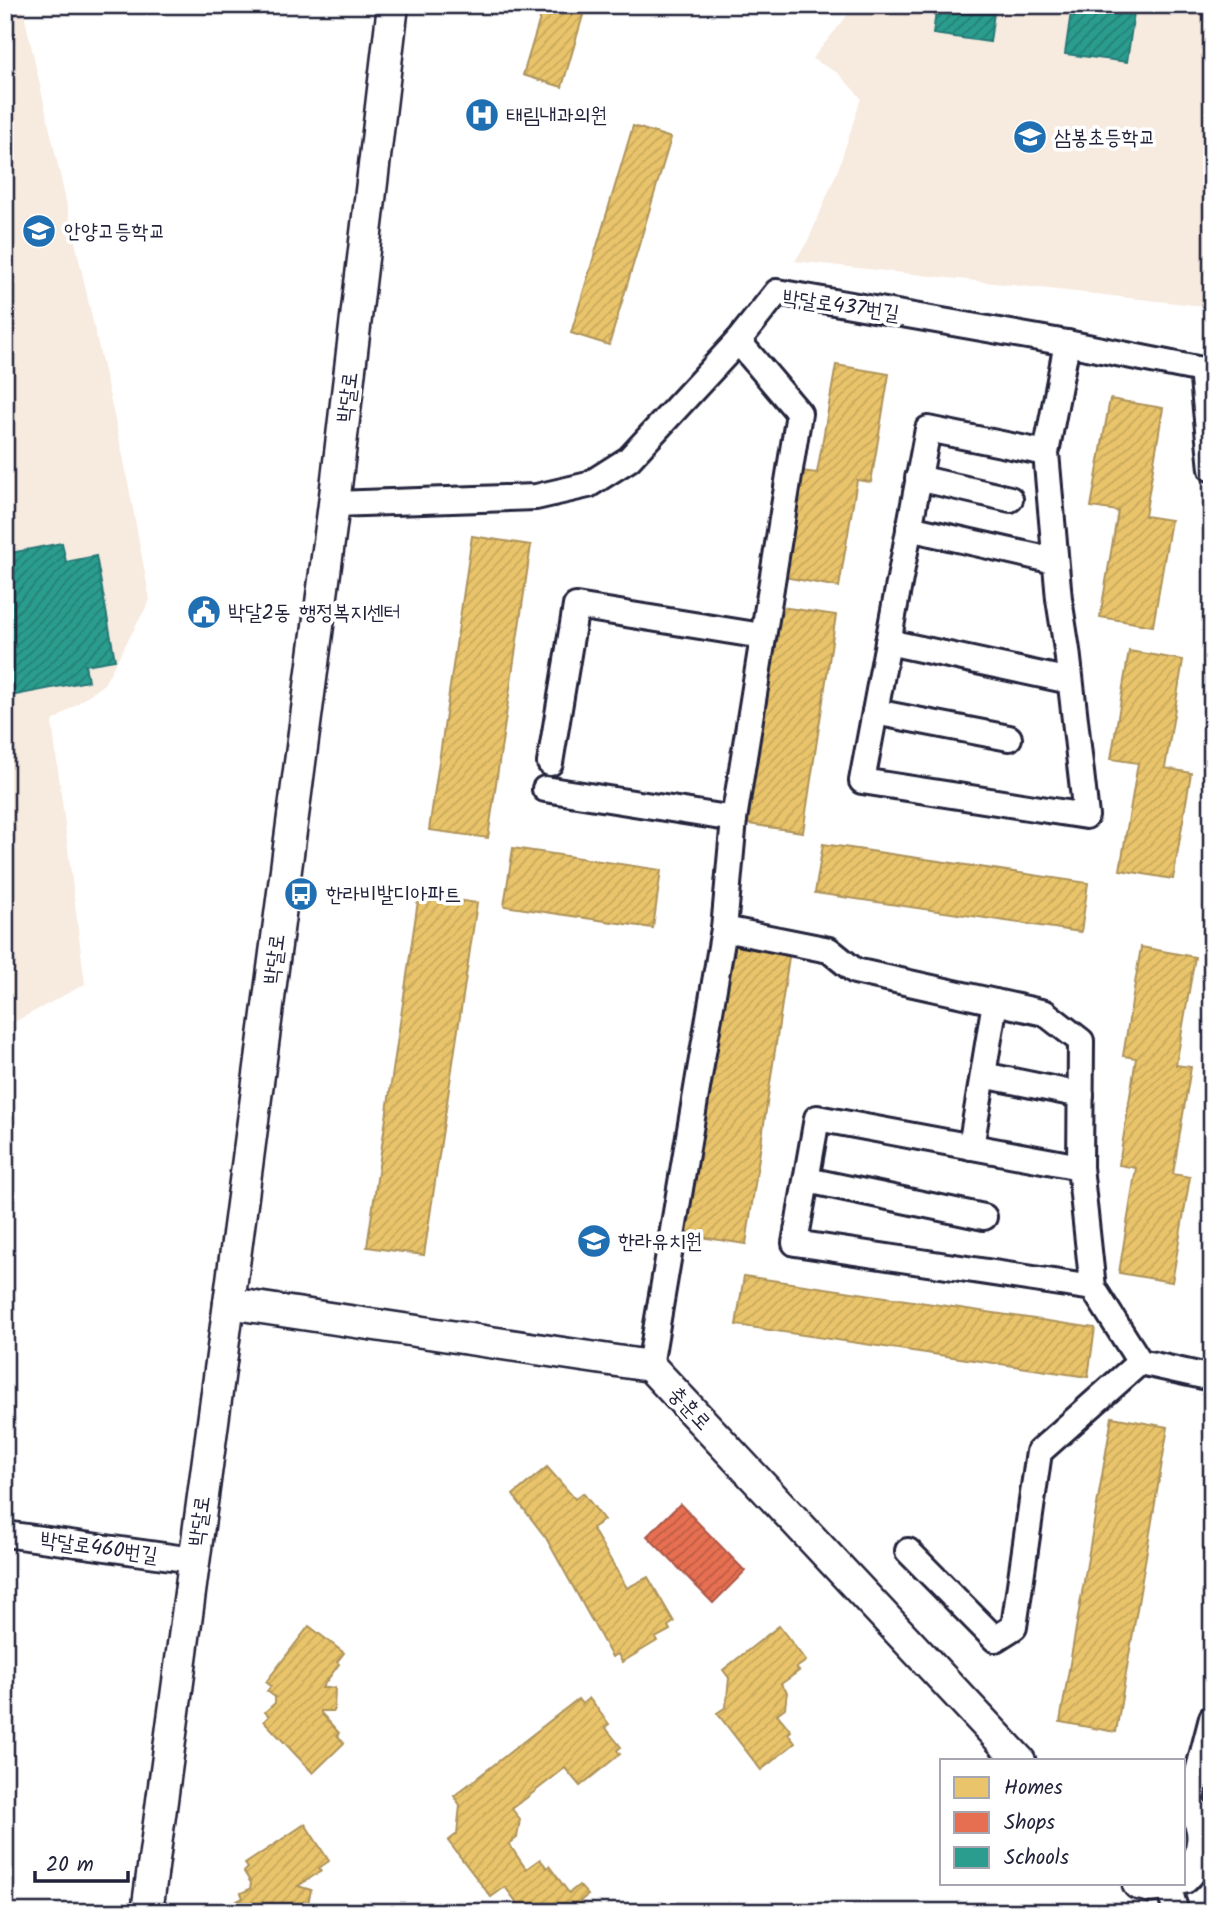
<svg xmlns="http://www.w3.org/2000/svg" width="1217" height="1917" font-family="Kalam,'Poor Story',sans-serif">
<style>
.built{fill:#f7eadf}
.homes{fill:url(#homes-hatch);stroke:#ad935c;stroke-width:2}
.shops{fill:url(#shops-hatch);stroke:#ac584a;stroke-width:2}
.schools{fill:url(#schools-hatch);stroke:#287876;stroke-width:2}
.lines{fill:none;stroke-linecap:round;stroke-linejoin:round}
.minor-casing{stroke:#22223b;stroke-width:30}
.tertiary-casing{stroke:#22223b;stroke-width:35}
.minor{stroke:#fff;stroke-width:24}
.tertiary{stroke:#fff;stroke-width:30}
.labels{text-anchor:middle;stroke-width:7;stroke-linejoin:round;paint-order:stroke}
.poi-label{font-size:21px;fill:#22223b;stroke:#fff;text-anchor:start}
.street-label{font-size:21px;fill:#22223b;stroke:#fff}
</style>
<defs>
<pattern id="homes-hatch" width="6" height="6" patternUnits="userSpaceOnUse" patternTransform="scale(1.75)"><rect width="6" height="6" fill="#e9c46a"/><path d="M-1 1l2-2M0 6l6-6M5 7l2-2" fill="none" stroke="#c8a85d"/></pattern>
<pattern id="shops-hatch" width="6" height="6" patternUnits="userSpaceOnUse" patternTransform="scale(1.75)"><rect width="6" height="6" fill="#e76f51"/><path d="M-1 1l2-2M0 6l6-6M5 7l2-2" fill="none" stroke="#bb5b44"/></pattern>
<pattern id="schools-hatch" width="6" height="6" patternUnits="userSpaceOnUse" patternTransform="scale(1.75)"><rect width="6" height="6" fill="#2a9d8f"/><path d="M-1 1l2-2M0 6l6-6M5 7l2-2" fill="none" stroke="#248076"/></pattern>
</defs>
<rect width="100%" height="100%" fill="#fff"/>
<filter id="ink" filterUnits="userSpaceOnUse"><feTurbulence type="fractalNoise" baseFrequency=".0143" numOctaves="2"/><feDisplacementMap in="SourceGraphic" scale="14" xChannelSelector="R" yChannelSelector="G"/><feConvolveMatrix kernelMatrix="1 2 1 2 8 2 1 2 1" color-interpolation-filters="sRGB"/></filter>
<g filter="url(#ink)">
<!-- built -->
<g class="built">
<path d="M5 5H22L123 456 150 600 104 684 52 722 85 984 5 1027Z"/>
<path d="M856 5H1210L1212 107V307L795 261 809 239 839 167 861 98 838 73 812 59Z"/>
</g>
<!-- homes -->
<g class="homes">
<path d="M544 5H586L562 87 523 75Z"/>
<path d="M633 126 671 138 609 345 571 333Z"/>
<path d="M836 365 889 374 871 482 857 480 839 587 784 577 802 471 817 473Z"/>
<path d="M1110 399 1163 408 1145 516 1171 520 1153 626 1100 617 1118 511 1091 507Z"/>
<path d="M472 536 531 545 488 838 429 830Z"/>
<path d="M781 607 836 615 803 832 748 824Z"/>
<path d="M1129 651 1183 660 1165 768 1191 773 1173 879 1120 870 1138 763 1111 759Z"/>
<path d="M823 844 1088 883 1081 932 815 893Z"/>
<path d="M513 848 661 870 653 928 504 906Z"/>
<path d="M419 894 477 903 424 1255 367 1247Z"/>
<path d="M731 942 790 950 746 1244 687 1235Z"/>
<path d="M1141 947 1195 957 1176 1065 1191 1067 1173 1174 1190 1177 1172 1282 1119 1273 1136 1168 1119 1165 1136 1058 1123 1056Z"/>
<path d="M744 1276 1095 1328 1088 1377 736 1325Z"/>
<path d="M1112 1417 1168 1427 1116 1732 1060 1722Z"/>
<path d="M547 1467 575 1499 583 1493 604 1520 592 1528 627 1588 648 1577 674 1622 668 1626 670 1630 655 1638 657 1641 622 1662 618 1654 612 1657 546 1538 513 1495Z"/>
<path d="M309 1626 344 1653 337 1662 339 1664 323 1686 322 1688H335L334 1711H321V1713L339 1733 337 1735 344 1743 313 1773 264 1721 269 1716 265 1712 275 1703V1697L267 1691 271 1686 266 1682Z"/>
<path d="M779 1626 806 1661 796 1668 799 1671 781 1684 787 1692 785 1708 777 1714 791 1731 788 1734 795 1743 761 1770 717 1713 726 1707 729 1678 723 1670Z"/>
<path d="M589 1698 609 1724 605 1727 621 1747 617 1750 620 1754 580 1786 565 1768 512 1809 520 1819 517 1838 509 1844 526 1869 540 1859 547 1868 549 1866 569 1893 579 1885 588 1895 580 1901 588 1912H524L505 1887 491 1897 448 1841 457 1834 460 1805 454 1796 578 1699 582 1704Z"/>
<path d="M305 1824 329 1861 319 1868 321 1871 298 1886 311 1890 306 1912 293 1910V1912H242L237 1901 243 1898 241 1893 250 1889 251 1883 244 1872 248 1868 245 1864Z"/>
</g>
<!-- shops -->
<path class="shops" d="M680 1504 745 1571 713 1603 647 1536Z"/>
<!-- schools -->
<g class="schools">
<path d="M937 5H995L990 42 933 34Z"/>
<path d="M1072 5H1135L1127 62 1065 54Z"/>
<path d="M62 543 66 562 96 556 115 660 85 665 88 681 5 697V554Z"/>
</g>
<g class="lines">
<!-- minor casing -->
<g class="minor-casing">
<g id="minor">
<path d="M1046 453 928 429 862 781 1086 816 1067 650 1059 599 1046 453 1067 343"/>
<path d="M918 478 1010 499"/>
<path d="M334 504 536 497 588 485 629 459 738 341 777 292 1067 343 1202 370 1212 469"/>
<path d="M909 528 1055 561"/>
<path d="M888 642 1070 681"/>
<path d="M875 712 1009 738"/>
<path d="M550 763 576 606 762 636"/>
<path d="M545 789 734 819"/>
<path d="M724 929 829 950 855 971 1045 1013 1081 1041 1080 1167 1093 1288 1140 1362 1212 1378"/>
<path d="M983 1075 1081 1095"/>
<path d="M971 1147 995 1002"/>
<path d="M1080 1167 817 1118 795 1243 1093 1288"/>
<path d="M807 1180 984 1217"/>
<path d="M650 1366 724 929 734 819 799 413 738 341"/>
<path d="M5 1534 193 1560"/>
<path d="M908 1551 995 1639 1014 1627 1039 1452 1140 1362"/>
<path d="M1189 1807 1212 1718"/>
<path d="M1168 1886 1176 1912"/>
</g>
</g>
<!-- tertiary casing -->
<g class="tertiary-casing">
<g id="tertiary">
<path d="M229 1303 650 1366 1020 1761"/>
<path d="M1184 1803C1212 1822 1205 1857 1184 1878"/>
<path d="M1138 1884 1151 1887 1172 1884"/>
<path d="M147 1912 229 1303 334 504 393 5"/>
</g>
</g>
<!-- minor -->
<use href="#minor" class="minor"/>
<!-- tertiary -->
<use href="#tertiary" class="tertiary"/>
</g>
</g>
<!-- icons -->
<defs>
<g id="hospital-disc" transform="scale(1.75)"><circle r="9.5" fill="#1f6fb2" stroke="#fff"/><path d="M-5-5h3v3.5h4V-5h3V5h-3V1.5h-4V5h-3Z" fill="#fff"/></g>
<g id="school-disc" transform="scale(1.75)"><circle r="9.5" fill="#1f6fb2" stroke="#fff"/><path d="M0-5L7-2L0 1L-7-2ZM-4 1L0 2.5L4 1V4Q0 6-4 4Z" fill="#fff"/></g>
<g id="civic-disc" transform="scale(1.75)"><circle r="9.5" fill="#1f6fb2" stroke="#fff"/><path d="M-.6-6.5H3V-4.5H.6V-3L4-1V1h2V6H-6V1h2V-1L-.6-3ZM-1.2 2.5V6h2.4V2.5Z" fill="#fff"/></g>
<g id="bus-disc" transform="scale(1.75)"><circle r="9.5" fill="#1f6fb2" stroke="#fff"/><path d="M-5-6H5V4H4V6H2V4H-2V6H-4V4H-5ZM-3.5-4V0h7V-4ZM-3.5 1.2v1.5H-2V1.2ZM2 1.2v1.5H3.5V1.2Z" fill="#fff"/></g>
</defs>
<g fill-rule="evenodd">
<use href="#hospital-disc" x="482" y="115"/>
<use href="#school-disc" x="1030" y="137"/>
<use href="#school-disc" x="39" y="231"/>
<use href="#civic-disc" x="204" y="612"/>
<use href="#bus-disc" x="301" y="894"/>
<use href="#school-disc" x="594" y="1241"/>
</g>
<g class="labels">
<!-- poi labels -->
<g class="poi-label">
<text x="506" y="122">태림내과의원</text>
<text x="1054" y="144">삼봉초등학교</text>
<text x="64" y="238">안양고등학교</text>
<text x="228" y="619">박달2동 행정복지센터</text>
<text x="326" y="901">한라비발디아파트</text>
<text x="618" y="1248">한라유치원</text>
</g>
<!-- street labels -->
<g class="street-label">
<text transform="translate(841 305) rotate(8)" y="7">박달로437번길</text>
<text transform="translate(347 397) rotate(-83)" y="7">박달로</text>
<text transform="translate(274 959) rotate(-83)" y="7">박달로</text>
<text transform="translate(690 1408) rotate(47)" y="7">충훈로</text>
<text transform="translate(199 1521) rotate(-82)" y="7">박달로</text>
<text transform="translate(99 1547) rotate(8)" y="7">박달로460번길</text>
</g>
</g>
<!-- margin -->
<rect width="1217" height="1917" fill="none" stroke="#fff" stroke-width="28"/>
<rect x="14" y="14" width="1189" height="1889" fill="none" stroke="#22223b" stroke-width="2.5" filter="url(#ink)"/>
<!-- legend -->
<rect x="940" y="1759" width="245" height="126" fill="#ffffff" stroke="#a7a7b1" stroke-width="2"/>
<rect x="954" y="1777" width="35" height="21" fill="#e9c46a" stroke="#a7a7b1" stroke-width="2"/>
<text x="1004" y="1794" font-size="21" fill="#22223b">Homes</text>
<rect x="954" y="1812" width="35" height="21" fill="#e76f51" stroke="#a7a7b1" stroke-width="2"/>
<text x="1004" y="1829" font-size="21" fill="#22223b">Shops</text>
<rect x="954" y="1847" width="35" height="21" fill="#2a9d8f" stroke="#a7a7b1" stroke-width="2"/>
<text x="1004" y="1864" font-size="21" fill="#22223b">Schools</text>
<!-- scale -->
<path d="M35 1871v10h93v-10" fill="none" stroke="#22223b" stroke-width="3.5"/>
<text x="46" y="1871" font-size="21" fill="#22223b" stroke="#ffffff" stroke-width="5" paint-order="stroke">20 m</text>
</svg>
